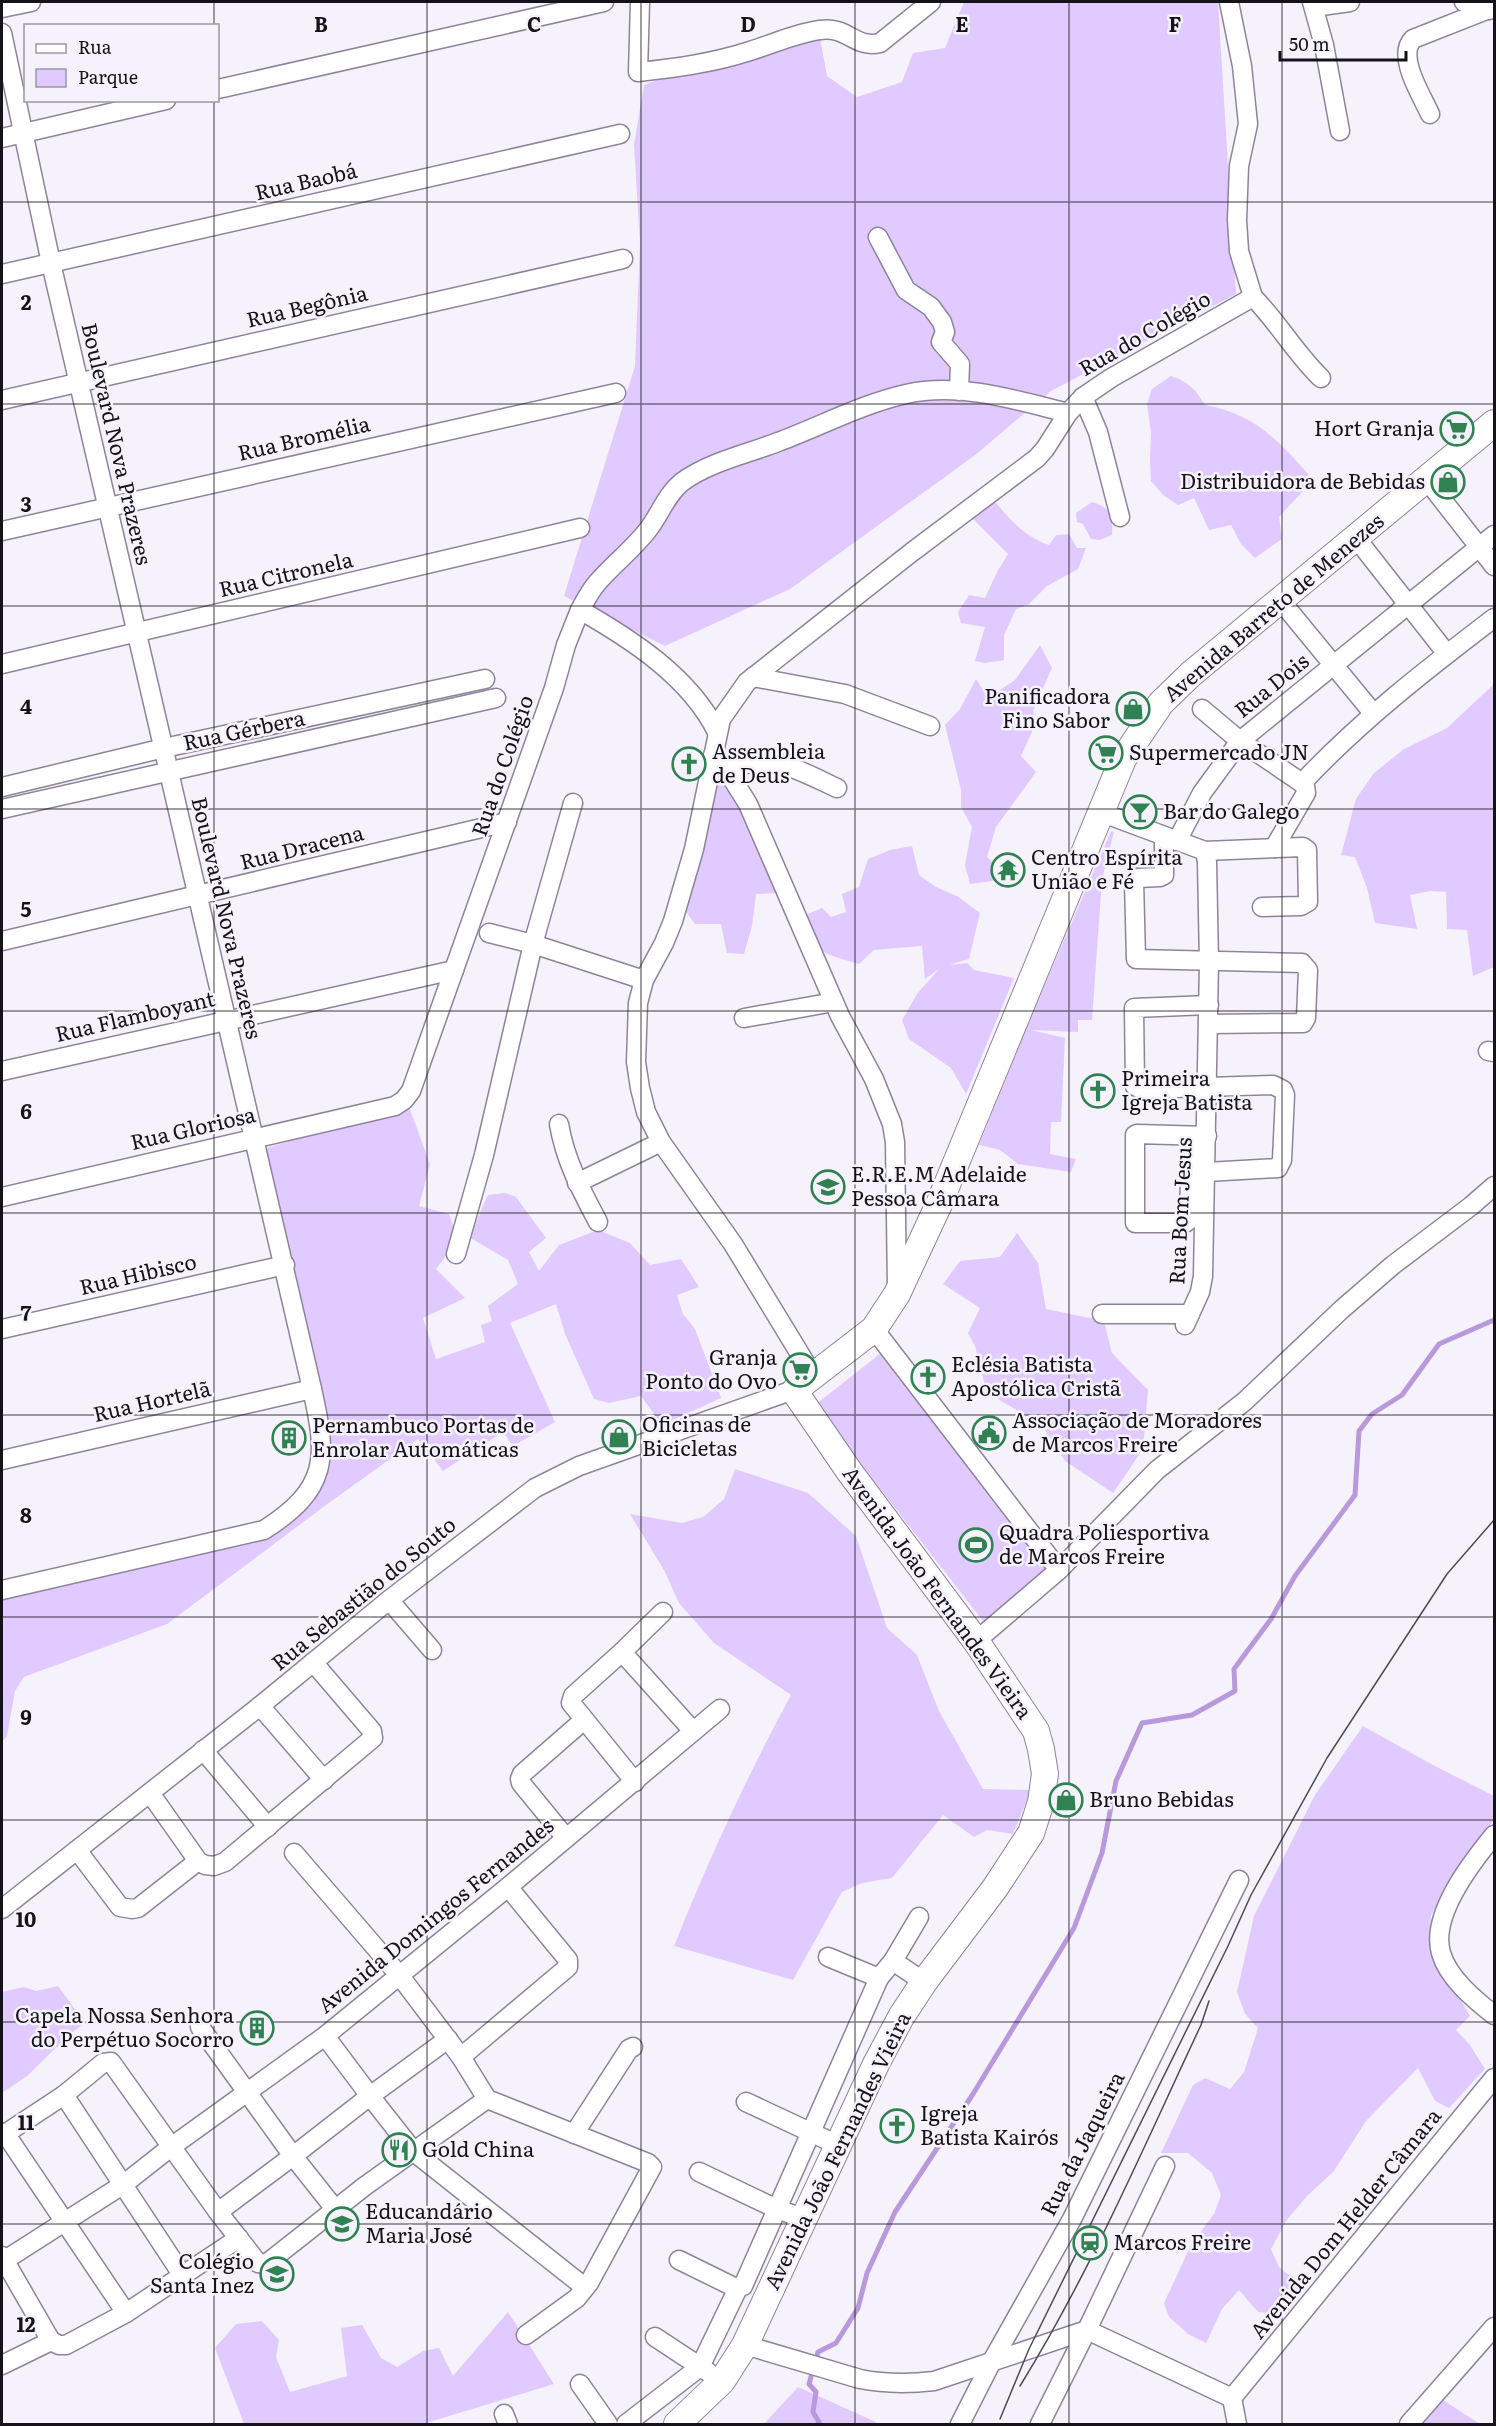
<svg xmlns="http://www.w3.org/2000/svg" width="1496" height="2426" font-family="Literata,serif">
<style>
.green{fill:#e1caff}
.lines{fill:none;stroke-linecap:round;stroke-linejoin:round}
.stream{stroke:#b89adc;stroke-width:5}
.minor-casing{stroke:#8e849a;stroke-width:21}
.secondary-casing{stroke:#8e849a;stroke-width:28}
.minor{stroke:#fff;stroke-width:18}
.secondary{stroke:#fff;stroke-width:26}
.tram{stroke:#4e4b54;stroke-width:1.5}
.grid{fill:none;stroke:#15121a;stroke-width:1.5;stroke-opacity:0.55}
.labels{text-anchor:middle;stroke-width:5;stroke-linejoin:round;paint-order:stroke}
.street-label{font-size:21px;fill:#15121a;stroke:#f6f2fc}
.poi-label{font-size:21px;fill:#15121a;stroke:#f6f2fc;text-anchor:start}
.grid-label{font-size:20px;text-anchor:middle;font-weight:bold;fill:#15121a;stroke:#f6f2fc;stroke-width:5;stroke-linejoin:round;paint-order:stroke}
</style>
<rect width="100%" height="100%" fill="#f6f2fc"/>
<!-- green -->
<g class="green">
<path d="M964 2 1218 3 1236 294 1051 391 974 456 790 589 665 646 564 596 635 366 640 243 634 145 644 85 694 66 753 61 820 38 827 76 857 97 902 82 913 53 945 48Z"/>
<path d="M1171 376C1189 382 1196 390 1205 405 1254 414 1277 439 1309 475L1304 490 1279 517 1282 539 1255 558 1241 544 1231 525 1209 530 1194 498 1178 505 1163 495 1151 481 1150 459 1151 433 1147 404 1152 389Z"/>
<path d="M995 502C1012 521 1025 537 1049 545L1056 535 1069 534 1077 548H1086L1078 569 1047 586 1029 604 1016 609 1004 635V660L985 663 975 661 985 627 961 623 958 612 969 595 985 598 997 572 1008 554 971 517Z"/>
<path d="M1092 502C1112 508 1113 516 1112 535L1100 540 1091 539 1083 524 1077 522 1076 513Z"/>
<path d="M1040 645 1052 668 1033 711 1035 725 1021 756 1036 772 996 827 987 857 997 866 993 881 970 884 965 865 972 827 961 807V790L945 725 960 709 976 679 988 698 1015 680Z"/>
<path d="M1494 684V967L1473 976 1467 930 1447 929 1446 892 1431 891 1410 895 1417 929 1375 923 1367 888 1355 857 1341 855 1356 799 1374 773 1404 749 1447 728Z"/>
<path d="M717 772 729 780 780 893 756 894 752 926 744 954 727 953 721 924H695L684 909Z"/>
<path d="M1111 831 1114 832 1102 879 1092 1020H1078V1032L1031 1030 1065 1038 1061 1122H1051L1050 1154 1076 1159 1071 1172 1018 1164 1000 1150 979 1145 1026 1029Z"/>
<path d="M912 846 919 875 936 887 957 896 980 913 969 959 949 965 967 963 974 970 1014 978 966 1094 951 1068 909 1039 902 1020 917 994 939 969 925 979 922 946 874 950 859 964C819 952 819 955 803 916L822 908 831 917 846 912 842 894 859 887 868 859 890 850Z"/>
<path d="M408 1104 430 1164 419 1206 449 1214 458 1240 436 1269 465 1298 423 1318 436 1359 485 1342 481 1325 492 1321 488 1306 518 1284 508 1260 469 1237 488 1195 505 1193 516 1197 546 1238 529 1252 539 1271 559 1245 598 1230 630 1243 650 1265 681 1259 699 1287 677 1295 683 1314 695 1329 721 1398 662 1425 641 1396 609 1403 594 1399 565 1334 556 1304 510 1323 555 1422 513 1446 503 1432 443 1471 418 1439 326 1505 167 1624 24 1677 15 1691 7 1736 2 1742V1590L264 1530 289 1513 320 1461 264 1149Z"/>
<path d="M1017 1233 1038 1263 1046 1309 1104 1321 1112 1353 1148 1390 1143 1449 1113 1493 1065 1461 1041 1424 1001 1401 985 1386 975 1346 968 1333 980 1308 943 1284 960 1261 1000 1257Z"/>
<path d="M881 1353 1049 1569 983 1621 815 1405Z"/>
<path d="M735 1469 808 1493 856 1536 887 1628 917 1655 939 1711 983 1789 1031 1790 1013 1834 987 1830 974 1837 943 1815 892 1878 862 1883 842 1892 793 1980 674 1946C709 1859 746 1778 791 1695L714 1643 679 1603 664 1570 630 1514 682 1523 703 1517 724 1499Z"/>
<path d="M1363 1726 1433 1765 1494 1796V1820L1475 1845 1431 1915 1429 1945 1470 2016 1456 2030 1470 2045 1485 2069 1449 2108 1435 2101 1418 2068 1366 2121 1334 2171 1307 2196 1286 2221 1271 2249 1279 2267 1303 2287 1282 2315 1258 2312 1239 2290 1222 2309 1206 2343 1188 2334 1169 2317 1164 2303 1191 2245 1214 2214 1221 2195 1212 2173 1188 2153H1161L1193 2085 1205 2078 1230 2089 1244 2072 1258 2028 1245 2014 1237 1992 1254 1916 1315 1795Z"/>
<path d="M58 1986 85 2023 70 2034 27 2076 2 2093V1992L24 1987 36 1991Z"/>
<path d="M508 2312 554 2384 423 2424H244L215 2348 236 2324 262 2321 279 2340 276 2357 290 2392 347 2376 341 2328 362 2325 381 2358 397 2367 423 2351 439 2348 453 2376Z"/>
<path d="M798 2387 876 2422 875 2424H764Z"/>
<path d="M1443 2400 1480 2424H1423Z"/>
</g>
<g class="lines">
<!-- stream -->
<path class="stream" d="M818 2424H820L813 2412 816 2392 809 2384 818 2352 836 2343 858 2308 867 2273 895 2212 973 2094 1074 1928 1102 1853 1116 1781 1142 1723 1192 1715 1235 1691 1234 1669 1271 1619 1295 1576 1355 1495 1359 1431 1372 1414 1402 1395 1439 1344 1494 1320"/>
<!-- minor casing -->
<g class="minor-casing">
<g id="minor">
<path d="M640 2 638 72C676 68 713 63 750 51 773 44 796 33 820 30 848 26 855 49 880 43L931 2"/>
<path d="M1312 2 1324 45 1340 131"/>
<path d="M1464 2 1489 10"/>
<path d="M1314 7 1350 2"/>
<path d="M2 8 31 2"/>
<path d="M2 33 51 263 312 1389C328 1459 328 1489 264 1530L2 1590"/>
<path d="M218 89 604 2"/>
<path d="M1430 114C1422 96 1396 56 1413 39L1494 7"/>
<path d="M2 138 166 100"/>
<path d="M878 237 906 290 931 307 942 322 945 332 941 342 960 364 959 391"/>
<path d="M2 274 620 134"/>
<path d="M1253 297C1278 322 1295 353 1321 378"/>
<path d="M1083 397 1098 432 1120 517"/>
<path d="M2 400 623 259"/>
<path d="M1426 479 1494 566"/>
<path d="M2 531 616 393"/>
<path d="M1356 538 1447 654"/>
<path d="M1280 600 1373 713"/>
<path d="M580 610C631 639 690 677 717 732"/>
<path d="M2 664 580 528"/>
<path d="M753 677 845 694 930 726"/>
<path d="M1202 709 1240 741 1302 783"/>
<path d="M713 755 728 772 748 804 840 1016 874 1079 892 1124 895 1142 897 1290"/>
<path d="M728 772C765 748 802 772 837 788"/>
<path d="M2 787 164 748 485 679"/>
<path d="M2 809 496 698"/>
<path d="M1100 812 1205 851 1207 862 1209 963 1203 1276 1200 1292 1185 1325"/>
<path d="M1164 837V875L1160 877 1137 878 1134 881 1136 959 1302 963 1308 970 1306 1018 1303 1023 1209 1024"/>
<path d="M1177 841 1202 793 1240 741 1494 535"/>
<path d="M1274 848 1306 793 1305 786 1302 783C1360 721 1427 669 1494 618"/>
<path d="M1205 851 1303 847 1307 850 1308 902 1301 906 1262 907"/>
<path d="M489 933 533 944 644 980"/>
<path d="M2 941 507 822"/>
<path d="M744 1018 834 1002"/>
<path d="M1488 1051 1494 1052"/>
<path d="M2 1071 454 970"/>
<path d="M559 1124C565 1160 581 1190 598 1222"/>
<path d="M1191 1136 1189 1220 1185 1223H1135V1135L1137 1134 1207 1136"/>
<path d="M1207 1172 1278 1168 1282 1160 1285 1095 1283 1090 1273 1085 1141 1089 1135 1086 1134 1008 1209 1005"/>
<path d="M577 1183 661 1142"/>
<path d="M2 1197 395 1106 404 1100 411 1091 554 688 566 645 580 610C585 601 590 591 597 583 614 563 635 548 650 527 661 512 667 494 682 482 709 462 747 454 778 442 821 426 862 404 906 394 960 382 1016 400 1068 413"/>
<path d="M456 1254 484 1155 533 944 573 803"/>
<path d="M1102 1314H1190"/>
<path d="M2 1329 285 1265"/>
<path d="M874 1329 1059 1570"/>
<path d="M814 1377 733 1244 661 1142 646 1112 640 1088 636 1062 638 1003 644 980 664 943 673 921 694 849 721 719 747 682 912 552 1037 458 1045 449 1068 413 1083 397 1111 378 1253 297 1239 251 1237 220 1239 166 1248 124 1242 66 1229 2"/>
<path d="M2 1460 312 1389"/>
<path d="M389 1600 432 1650"/>
<path d="M976 1641 1059 1570 1157 1470 1245 1401 1341 1310 1393 1265 1471 1206 1494 1186"/>
<path d="M622 1652 663 1612"/>
<path d="M260 1706 324 1780"/>
<path d="M203 1750 268 1827"/>
<path d="M635 1782 571 1703 573 1696 622 1652 693 1731"/>
<path d="M150 1793 198 1861 205 1865 214 1866 225 1862 373 1738 372 1731 313 1662"/>
<path d="M1494 1835C1472 1862 1430 1915 1441 1953 1448 1978 1475 2000 1494 2015"/>
<path d="M566 1838 521 1783 520 1779 522 1774 584 1720"/>
<path d="M77 1850 120 1907 132 1909 138 1908 198 1861"/>
<path d="M294 1853 400 1976 461 2057 487 2099 648 2163 652 2167 589 2283 577 2298 526 2335"/>
<path d="M2 1909 260 1706 389 1600 535 1488 579 1466 796 1389"/>
<path d="M828 1957 879 1978 893 1961 924 1982"/>
<path d="M893 1961 919 1917"/>
<path d="M325 2036 370 2096 293 2156 335 2209"/>
<path d="M448 2039 370 2096 414 2152 582 2285 586 2286"/>
<path d="M461 2057 568 1967V1960L508 1887"/>
<path d="M64 2095 183 2276"/>
<path d="M746 2102 840 2146"/>
<path d="M5 2133 126 2313"/>
<path d="M574 2134 629 2049 633 2047"/>
<path d="M2 2136 64 2095 103 2063 111 2062 218 2212 293 2156 200 2027"/>
<path d="M699 2172 777 2209 805 2219"/>
<path d="M218 2212 258 2263 266 2264 365 2186 487 2099"/>
<path d="M2 2256 51 2341 59 2345H66L126 2313 239 2238"/>
<path d="M679 2260 734 2287 743 2286 879 1978"/>
<path d="M2 2262 124 2184 171 2147 325 2036 508 1887 720 1709"/>
<path d="M1087 2330 1232 2398"/>
<path d="M655 2337 708 2372"/>
<path d="M745 2345 860 2379C885 2384 908 2384 934 2381L1087 2330"/>
<path d="M2 2365 51 2341"/>
<path d="M580 2384 608 2424"/>
<path d="M1232 2398 1494 2078"/>
<path d="M1232 2398 1237 2424"/>
<path d="M504 2414 508 2424"/>
<path d="M626 2424 700 2367 738 2288"/>
<path d="M960 2424 991 2363 1072 2219 1239 1880"/>
<path d="M1040 2424 1087 2330 1165 2166"/>
<path d="M1409 2424 1494 2327"/>
</g>
</g>
<!-- secondary casing -->
<g class="secondary-casing">
<path id="secondary" d="M677 2424 722 2381 745 2345 876 2064 901 2017 924 1982 995 1888 1031 1833 1041 1802 1045 1774 1041 1749 1036 1731 976 1641 849 1471 797 1395 796 1389 874 1329 897 1294 939 1204 1123 759 1161 703 1191 674 1494 423"/>
</g>
<!-- minor -->
<use href="#minor" class="minor"/>
<!-- secondary -->
<use href="#secondary" class="secondary"/>
<!-- tram -->
<g class="tram">
<path d="M1020 2386C1091 2271 1144 2146 1201 2025L1209 2001"/>
<path d="M1000 2419 1029 2349 1228 1946 1251 1895 1327 1758 1447 1574 1494 1520"/>
</g>
</g>
<!-- grid -->
<path class="grid" d="M214 2V26M427 2V2424M641 2V2424M855 2V2424M1069 2V2424M1282 2V2424M214 100V2424M2 202H1494M2 404H1494M2 606H1494M2 809H1494M2 1011H1494M2 1213H1494M2 1415H1494M2 1617H1494M2 1820H1494M2 2022H1494M2 2224H1494"/>
<!-- icons -->
<defs>
<g id="supermarket-ring" transform="scale(1.725)"><circle r="9.5" fill="#f6f2fc" stroke="#318253" stroke-width="1.5"/><path d="M-6-5.5h2.5l.6 2H6L4.5 2H-2.5L-4.4-4H-6ZM-1.5 3.2a1.3 1.3 0 1 0 .1 0ZM3 3.2a1.3 1.3 0 1 0 .1 0Z" fill="#318253"/></g>
<g id="shop-ring" transform="scale(1.725)"><circle r="9.5" fill="#f6f2fc" stroke="#318253" stroke-width="1.5"/><path d="M-5-2.5h2.3a2.7 3.5 0 0 1 5.4 0H5L5.5 6h-11ZM-1.5-2.5h3a1.5 2.3 0 0 0-3 0Z" fill="#318253"/></g>
<g id="church-ring" transform="scale(1.725)"><circle r="9.5" fill="#f6f2fc" stroke="#318253" stroke-width="1.5"/><path d="M-1.2-6h2.4v3.5h3.3v2.4h-3.3V6h-2.4V-.1h-3.3v-2.4h3.3Z" fill="#318253"/></g>
<g id="bar-ring" transform="scale(1.725)"><circle r="9.5" fill="#f6f2fc" stroke="#318253" stroke-width="1.5"/><path d="M-6-5H6L.8 .8V4.5H3.5V6h-7V4.5H-.8V.8Z" fill="#318253"/></g>
<g id="temple-ring" transform="scale(1.725)"><circle r="9.5" fill="#f6f2fc" stroke="#318253" stroke-width="1.5"/><path d="M0-6L5-2H3V0L6.5 2.5H4V6H1.5V3h-3V6H-4V2.5H-6.5L-3 0V-2H-5Z" fill="#318253"/></g>
<g id="school-ring" transform="scale(1.725)"><circle r="9.5" fill="#f6f2fc" stroke="#318253" stroke-width="1.5"/><path d="M0-5L7-2L0 1L-7-2ZM-4 1L0 2.5L4 1V4Q0 6-4 4Z" fill="#318253"/></g>
<g id="civic-ring" transform="scale(1.725)"><circle r="9.5" fill="#f6f2fc" stroke="#318253" stroke-width="1.5"/><path d="M-.6-6.5H3V-4.5H.6V-3L4-1V1h2V6H-6V1h2V-1L-.6-3ZM-1.2 2.5V6h2.4V2.5Z" fill="#318253"/></g>
<g id="building-ring" transform="scale(1.725)"><circle r="9.5" fill="#f6f2fc" stroke="#318253" stroke-width="1.5"/><path d="M-4-6H4V6H1V3H-1V6H-4ZM-2.5-4.3h1.7v1.8h-1.7ZM.8-4.3h1.7v1.8H.8ZM-2.5-1h1.7V.8h-1.7ZM.8-1h1.7V.8H.8Z" fill="#318253"/></g>
<g id="stadium-ring" transform="scale(1.725)"><circle r="9.5" fill="#f6f2fc" stroke="#318253" stroke-width="1.5"/><path d="M0-5a6.5 5 0 1 0 0 10a6.5 5 0 1 0 0-10ZM-3.5-1.8h7v3.6h-7Z" fill="#318253"/></g>
<g id="restaurant-ring" transform="scale(1.725)"><circle r="9.5" fill="#f6f2fc" stroke="#318253" stroke-width="1.5"/><path d="M-5-6h1v4h1v-4h1v4h1v-4h1v5L-1.5 .5V6h-2V.5L-5-1ZM5-6V6H3V1.5H1.5Q1.5-4 5-6Z" fill="#318253"/></g>
<g id="station-ring" transform="scale(1.725)"><circle r="9.5" fill="#f6f2fc" stroke="#318253" stroke-width="1.5"/><path d="M-3-6H3Q5-6 5-4V2Q5 4 3 4L4.5 6H3L1.5 4h-3L-3 6H-4.5L-3 4Q-5 4-5 2V-4Q-5-6-3-6ZM-3.5-4v3h7v-3ZM-3.5 1v1.5H-2V1ZM2 1v1.5H3.5V1Z" fill="#318253"/></g>
</defs>
<g fill-rule="evenodd">
<use href="#supermarket-ring" x="1457" y="429"/>
<use href="#shop-ring" x="1448" y="482"/>
<use href="#shop-ring" x="1133" y="709"/>
<use href="#supermarket-ring" x="1106" y="753"/>
<use href="#church-ring" x="689" y="764"/>
<use href="#bar-ring" x="1140" y="812"/>
<use href="#temple-ring" x="1008" y="870"/>
<use href="#church-ring" x="1098" y="1091"/>
<use href="#school-ring" x="828" y="1187"/>
<use href="#supermarket-ring" x="800" y="1370"/>
<use href="#church-ring" x="928" y="1377"/>
<use href="#civic-ring" x="989" y="1433"/>
<use href="#shop-ring" x="619" y="1437"/>
<use href="#building-ring" x="289" y="1438"/>
<use href="#stadium-ring" x="976" y="1545"/>
<use href="#shop-ring" x="1066" y="1800"/>
<use href="#building-ring" x="257" y="2028"/>
<use href="#church-ring" x="897" y="2126"/>
<use href="#restaurant-ring" x="399" y="2150"/>
<use href="#school-ring" x="342" y="2224"/>
<use href="#station-ring" x="1090" y="2243"/>
<use href="#school-ring" x="277" y="2274"/>
</g>
<g class="labels">
<!-- street labels -->
<g class="street-label">
<text transform="translate(306 182) rotate(-13)" y="7">Rua Baobá</text>
<text transform="translate(307 307) rotate(-13)" y="7">Rua Begônia</text>
<text transform="translate(1145 334) rotate(-30)" y="7">Rua do Colégio</text>
<text transform="translate(304 439) rotate(-13)" y="7">Rua Bromélia</text>
<text transform="translate(116 444) rotate(77)" y="7">Boulevard Nova Prazeres</text>
<text transform="translate(286 575) rotate(-13)" y="7">Rua Citronela</text>
<text transform="translate(1274 608) rotate(-40)" y="7">Avenida Barreto de Menezes</text>
<text transform="translate(1272 686) rotate(-39)" y="7">Rua Dois</text>
<text transform="translate(244 731) rotate(-12)" y="7">Rua Gérbera</text>
<text transform="translate(503 766) rotate(-71)" y="7">Rua do Colégio</text>
<text transform="translate(302 848) rotate(-14)" y="7">Rua Dracena</text>
<text transform="translate(226 918) rotate(77)" y="7">Boulevard Nova Prazeres</text>
<text transform="translate(135 1017) rotate(-13)" y="7">Rua Flamboyant</text>
<text transform="translate(193 1129) rotate(-13)" y="7">Rua Gloriosa</text>
<text transform="translate(1181 1211) rotate(-87)" y="7">Rua Bom Jesus</text>
<text transform="translate(138 1275) rotate(-13)" y="7">Rua Hibisco</text>
<text transform="translate(152 1402) rotate(-13)" y="7">Rua Hortelã</text>
<text transform="translate(937 1593) rotate(54)" y="7">Avenida João Fernandes Vieira</text>
<text transform="translate(364 1594) rotate(-39)" y="7">Rua Sebastião do Souto</text>
<text transform="translate(436 1916) rotate(-39)" y="7">Avenida Domingos Fernandes</text>
<text transform="translate(1083 2144) rotate(-63)" y="7">Rua da Jaqueira</text>
<text transform="translate(838 2151) rotate(-64)" y="7">Avenida João Fernandes Vieira</text>
<text transform="translate(1346 2224) rotate(-51)" y="7">Avenida Dom Helder Câmara</text>
</g>
<!-- poi labels -->
<g class="poi-label">
<text x="1434" y="436" text-anchor="end">Hort Granja</text>
<text x="1425" y="489" text-anchor="end">Distribuidora de Bebidas</text>
<text x="1110" y="704" text-anchor="end">Panificadora<tspan x="1110" dy="24">Fino Sabor</tspan></text>
<text x="712" y="759">Assembleia<tspan x="712" dy="24">de Deus</tspan></text>
<text x="1129" y="760">Supermercado JN</text>
<text x="1163" y="819">Bar do Galego</text>
<text x="1031" y="865">Centro Espírita<tspan x="1031" dy="24">União e Fé</tspan></text>
<text x="1121" y="1086">Primeira<tspan x="1121" dy="24">Igreja Batista</tspan></text>
<text x="851" y="1182">E.R.E.M Adelaide<tspan x="851" dy="24">Pessoa Câmara</tspan></text>
<text x="777" y="1365" text-anchor="end">Granja<tspan x="777" dy="24">Ponto do Ovo</tspan></text>
<text x="951" y="1372">Eclésia Batista<tspan x="951" dy="24">Apostólica Cristã</tspan></text>
<text x="1012" y="1428">Associação de Moradores<tspan x="1012" dy="24">de Marcos Freire</tspan></text>
<text x="642" y="1432">Oficinas de<tspan x="642" dy="24">Bicicletas</tspan></text>
<text x="312" y="1433">Pernambuco Portas de<tspan x="312" dy="24">Enrolar Automáticas</tspan></text>
<text x="999" y="1540">Quadra Poliesportiva<tspan x="999" dy="24">de Marcos Freire</tspan></text>
<text x="1089" y="1807">Bruno Bebidas</text>
<text x="234" y="2023" text-anchor="end">Capela Nossa Senhora<tspan x="234" dy="24">do Perpétuo Socorro</tspan></text>
<text x="920" y="2121">Igreja<tspan x="920" dy="24">Batista Kairós</tspan></text>
<text x="422" y="2157">Gold China</text>
<text x="365" y="2219">Educandário<tspan x="365" dy="24">Maria José</tspan></text>
<text x="1113" y="2250">Marcos Freire</text>
<text x="254" y="2269" text-anchor="end">Colégio<tspan x="254" dy="24">Santa Inez</tspan></text>
</g>
</g>
<g class="grid-label">
<text x="321" y="32">B</text>
<text x="534" y="32">C</text>
<text x="748" y="32">D</text>
<text x="962" y="32">E</text>
<text x="1175" y="32">F</text>
<text x="26" y="310">2</text>
<text x="26" y="512">3</text>
<text x="26" y="714">4</text>
<text x="26" y="917">5</text>
<text x="26" y="1119">6</text>
<text x="26" y="1321">7</text>
<text x="26" y="1523">8</text>
<text x="26" y="1725">9</text>
<text x="26" y="1927">10</text>
<text x="26" y="2130">11</text>
<text x="26" y="2332">12</text>
</g>
<!-- border -->
<rect width="1496" height="2426" fill="none" stroke="#15121a" stroke-width="6"/>
<!-- legend -->
<rect x="24" y="24" width="195" height="78" fill="#f6f2fc" stroke="#9c98a2" stroke-width="1.5"/>
<rect x="36" y="44" width="30" height="9" fill="#ffffff" stroke="#9c98a2" stroke-width="1.5"/>
<text x="78" y="54" font-size="18" fill="#15121a">Rua</text>
<rect x="36" y="69" width="30" height="18" fill="#e1caff" stroke="#9c98a2" stroke-width="1.5"/>
<text x="78" y="84" font-size="18" fill="#15121a">Parque</text>
<!-- scale -->
<path d="M1280 51v9h126v-9" fill="none" stroke="#15121a" stroke-width="3"/>
<text x="1289" y="51" font-size="18" fill="#15121a" stroke="#f6f2fc" stroke-width="4.5" paint-order="stroke">50 m</text>
</svg>
